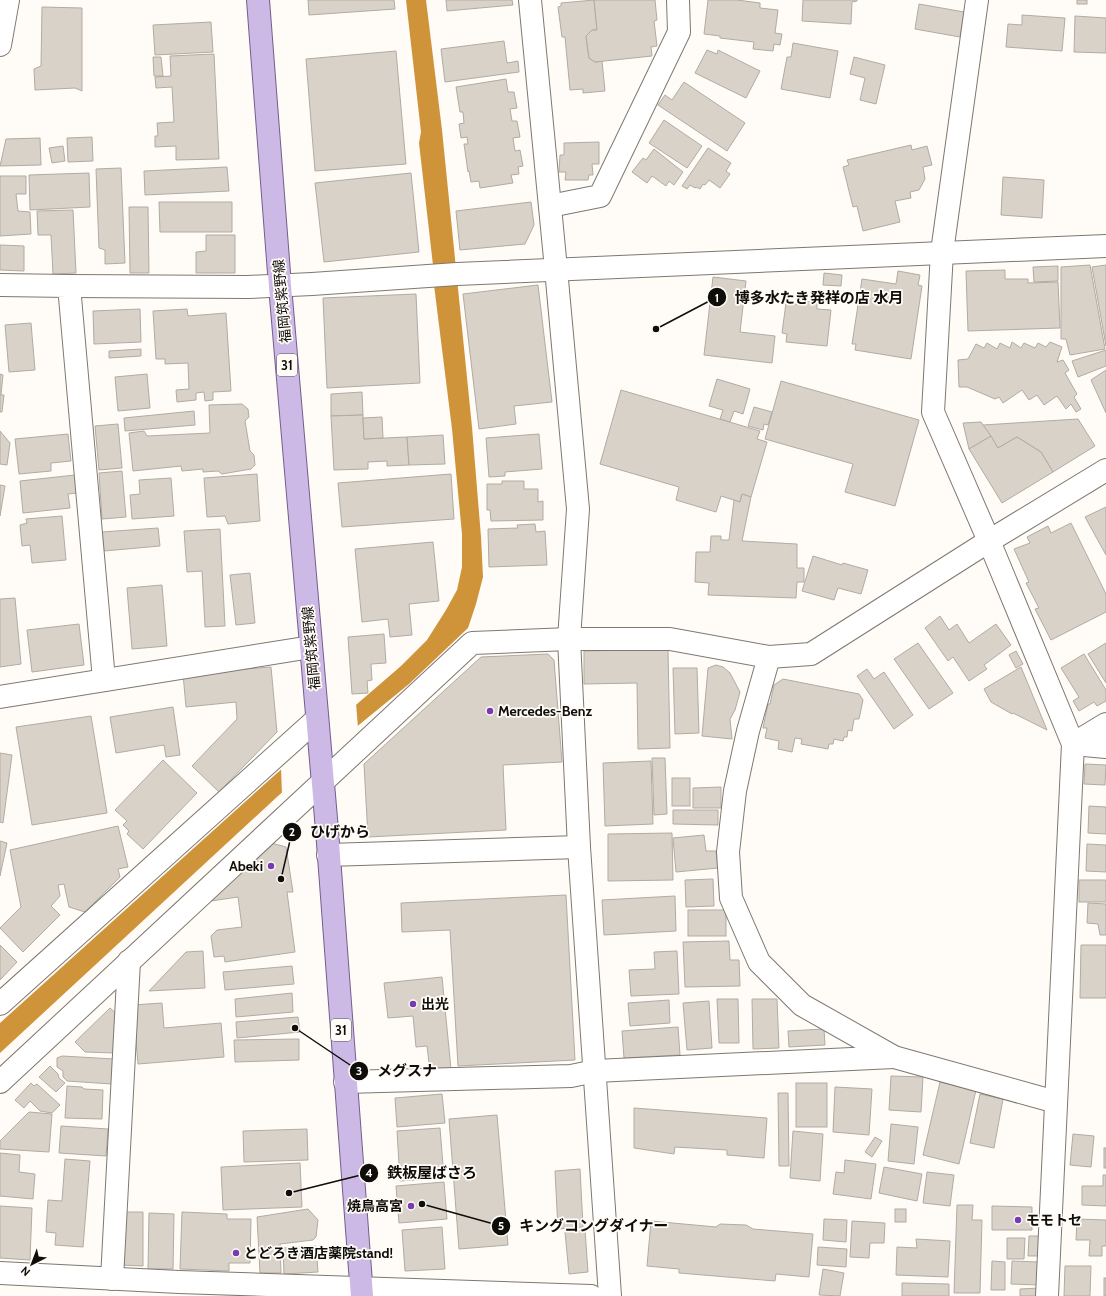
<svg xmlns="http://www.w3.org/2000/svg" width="1106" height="1296" font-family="Cabin,'Noto Sans JP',sans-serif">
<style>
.water{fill:#cf933a}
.pier{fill:#fffbf6}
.building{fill:#d9d2c9;stroke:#b2aba3}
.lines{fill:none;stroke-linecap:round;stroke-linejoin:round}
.minor-casing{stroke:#7e7870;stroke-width:24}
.major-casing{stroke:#745e8d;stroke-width:24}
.minor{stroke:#fff;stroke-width:22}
.major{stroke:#ccb9e5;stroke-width:22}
.poi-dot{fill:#773bb1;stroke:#fffbf6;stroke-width:1.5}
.labels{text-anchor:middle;stroke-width:3.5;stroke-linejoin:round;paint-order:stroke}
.shield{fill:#fffbf6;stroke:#575451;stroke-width:1}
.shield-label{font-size:13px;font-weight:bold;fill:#0f0d0a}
.street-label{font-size:14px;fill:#0f0d0a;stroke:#fffbf6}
.poi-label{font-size:14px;font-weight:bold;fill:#0f0d0a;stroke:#fffbf6;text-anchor:start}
.leader{fill:none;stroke:#0f0d0a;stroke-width:1.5}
.callout-dot{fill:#0f0d0a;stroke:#fffbf6;stroke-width:1.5}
.mark-label{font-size:12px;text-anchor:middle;font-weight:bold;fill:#fff}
.callout-label{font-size:15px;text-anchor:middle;font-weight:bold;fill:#0f0d0a;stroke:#fffbf6;stroke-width:3.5;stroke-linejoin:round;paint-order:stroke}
</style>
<rect width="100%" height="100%" fill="#fffbf6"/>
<!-- water -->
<path class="water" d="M406 0H426L442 130 472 427 481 537 483 577 476 604 468 628 409 684 360 724 278 796 0 1053V1023L276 774 401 666 427 640 446 610 457 590 462 567V534L452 429 434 285 433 265 419 143 421 132Z"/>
<!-- pier -->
<path class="pier" d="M356 703 358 728 282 795 281 767Z"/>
<!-- building -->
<g class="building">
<path d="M308 0H394L395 9 309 15Z"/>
<path d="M446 0H512L513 5 447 11Z"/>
<path d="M594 0 597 30H592L586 36 589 58 595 62 602 61 605 91 583 93V89L570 90 565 37H562L558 7 561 6V3Z"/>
<path d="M594 0H655L657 20 654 21 657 46 651 47 652 56 595 62 589 58 586 36 592 30H597Z"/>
<path d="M708 0H737L760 3V8L778 10 775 33 782 34 780 45 774 44 773 51 753 49 754 42 720 38V36L704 34Z"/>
<path d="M803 0H857V1L852 2 851 24 802 21Z"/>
<rect x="1077" y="0" width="10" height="4"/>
<path d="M919 4 964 12 960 37 915 29Z"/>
<path d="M42 7 82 8V91L75 88 35 90 34 69 41 66Z"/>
<path d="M1022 15 1065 18 1062 51 1006 47 1008 24 1022 25Z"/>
<path d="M1075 16 1106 18V53L1074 52Z"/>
<path d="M211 22 213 52 155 55 153 25Z"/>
<path d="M504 41 507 63 518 61 519 72 445 82 441 49Z"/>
<path d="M793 43 838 51 830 98 781 89 787 57H791Z"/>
<path d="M707 50 717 54 718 50 760 71 746 98 695 73Z"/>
<path d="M396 51 406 164 315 171 306 59Z"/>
<path d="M214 54 219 159 176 160V146L155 147V136H158L157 123 174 122 172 87 156 88 155 77 171 76 170 56Z"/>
<path d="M153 57H161L163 76H154Z"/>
<path d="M854 57 885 65 876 104 860 100 865 78 850 74Z"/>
<path d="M506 79 508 92H514L517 108 510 109 512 121H517L520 137 513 138 515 151 520 150 523 166 518 167 519 174 511 175 513 183 480 188 479 181 471 182 469 171 468 172 464 144H468L467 137 461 138 459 124 464 123 463 112H460L456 87Z"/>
<path d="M684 82 745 123 727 151 658 105 665 95 672 100Z"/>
<path d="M664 120 702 146 687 168 649 143Z"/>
<path d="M92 137 93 161 68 162 67 138Z"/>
<path d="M40 138 41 165 0 166 6 139Z"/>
<path d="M599 142V164H592L593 175H589L588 180H565L566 172H559L560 155H564V143Z"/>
<path d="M911 145 912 150 927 146 932 165 923 167 925 179 919 190 910 192 911 198 895 201 900 222 863 231 857 206 853 207 843 167 849 165 847 160Z"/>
<path d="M63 146 65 161 52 163 49 148Z"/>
<path d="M708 148 731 163 726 171 730 174 720 188 709 180 705 185 703 184 700 189 696 187 695 188 690 185 687 189 682 186Z"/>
<path d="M654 149 683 172 674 185 669 181 666 186 652 176 647 183 632 172 643 158 646 160Z"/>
<path d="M227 167 229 191 145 195 144 171Z"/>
<path d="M121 168 125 263 105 264V250L99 248 96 169Z"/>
<path d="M89 173 90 207 30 210 29 175Z"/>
<path d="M411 173 419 252 324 262 315 183Z"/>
<path d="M0 176H26V194H16L18 211 30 212 31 234 0 236Z"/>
<path d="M1003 177 1044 180 1042 218 1001 215Z"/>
<path d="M159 202H232V232H160Z"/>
<path d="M531 202 534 225 525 244 460 250 456 211Z"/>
<path d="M129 207H148L149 273H130Z"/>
<path d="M73 210 76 273 53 274 51 235H38L37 211Z"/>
<path d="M206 235H235V273H196V252L206 251Z"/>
<path d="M0 245 24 246V271L0 270Z"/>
<path d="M1090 265 1105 349 1070 355 1066 339H1061V267Z"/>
<path d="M1106 265V346L1092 267Z"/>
<path d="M1058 266V281L1034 282 1033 267Z"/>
<path d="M1005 270V279H1028V283L1058 282 1060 328 968 331 966 271Z"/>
<path d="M898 271 920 275 918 285 922 286 911 359 855 350 856 344H852L862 279 896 284Z"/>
<path d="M824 273 842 275 841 286 823 285Z"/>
<path d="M713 277 746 281 740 332 775 336 772 363 704 355Z"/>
<path d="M538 285 552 402 514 406 516 424 479 429 463 294Z"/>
<path d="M416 294 420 383 327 388 323 298Z"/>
<path d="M804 301 817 303V309L831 310 827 346 786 342 787 334 782 333 786 303 804 305Z"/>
<path d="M140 309 141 342 94 344 93 311Z"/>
<path d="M187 309 188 316 226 313 231 391 213 392V400L205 401 204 392 196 393V400L177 402 176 390 189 389 188 363 165 364V359H156L153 311Z"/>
<path d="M31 323 35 370 9 372 5 325Z"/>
<path d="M1012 342 1021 348 1024 343 1035 348 1038 343 1046 347 1050 342 1062 347 1057 362 1063 360 1069 370 1065 373 1077 394 1074 397 1081 409 1076 412 1071 404 1066 409 1057 396 1044 405 1037 395 1029 400 1022 390 1003 403 999 397 995 399 967 387H959L958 360 968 359 976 344 984 348 987 343 997 349 1000 343 1010 348Z"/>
<path d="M141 349V356L109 358V351Z"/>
<path d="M1106 350V366L1078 377 1072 361Z"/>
<path d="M1106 370V413L1091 380Z"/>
<path d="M0 374 3 375 1 395H4L2 412H0Z"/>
<path d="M147 374 150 408 118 411 115 377Z"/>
<path d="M717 379 750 389 743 414 734 411 730 422 720 419 723 410 709 406Z"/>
<path d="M781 381 919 420 895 506 845 492 853 464 765 439Z"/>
<path d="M621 390 760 431 757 439 767 442 751 497 742 494 740 502 721 496 716 512 676 500 679 487 600 464Z"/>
<path d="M362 392 363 415 331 416V394Z"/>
<path d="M242 404 248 409 249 417 245 421 250 451 254 455 255 465 251 469 222 474 218 471 203 472V469L182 471 181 466 133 471 129 433 144 431 147 436 210 433 209 405Z"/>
<path d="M754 407 772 412 768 425 764 424 763 430 748 426Z"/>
<path d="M194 411 195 425 125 431 124 418Z"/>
<path d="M363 415 364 439 407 437 409 465 387 466V461L368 462V469L334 470 331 416Z"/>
<path d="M382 417 383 438 364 439 363 418Z"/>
<path d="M1078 419 1095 446 1053 472 1041 452 1017 437 998 448 983 425Z"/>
<path d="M981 422 991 436 969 449 963 423Z"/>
<path d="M118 424 122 468 99 470 95 426Z"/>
<path d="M0 431 10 443 7 465 0 464Z"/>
<path d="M68 434 71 461 51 463V471L19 474 15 439Z"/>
<path d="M539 434 542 469 505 472V476L489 477 486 438Z"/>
<path d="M443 435 445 464 409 465 407 437Z"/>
<path d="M991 436 998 448 1017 437 1041 452 1053 472 1002 503 969 449Z"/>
<path d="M122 471 126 517 102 519 99 473Z"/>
<path d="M257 474 260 521 228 524 225 516 207 517 204 478Z"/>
<path d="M451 474 454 519 342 527 338 483Z"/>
<path d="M75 475 77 493 68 494 70 508 23 513 20 481Z"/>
<path d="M171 478 174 516 132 519 130 495 140 494 139 480Z"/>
<path d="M502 481H524V489H538V502L543 501V520L491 521 490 510H487V484H502Z"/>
<path d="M0 485 5 486 0 516Z"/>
<path d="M742 494 751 497 742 541 797 544V568H804V582H797L796 598 708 595 709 583 695 582 696 552H710L711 536H721V540H729L734 500 740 502Z"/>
<path d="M1106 507V555L1085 517Z"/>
<path d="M62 516 66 560 32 563 30 545 22 546 20 525 27 523 26 519Z"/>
<path d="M1071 523 1106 594V612L1051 640 1035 609 1039 608 1026 583 1029 582 1014 549 1030 543 1027 537 1048 526 1051 533Z"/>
<path d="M535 524 536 532 545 531 547 565 489 567 488 529 518 528 517 525Z"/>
<path d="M158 528 160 546 104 551 102 532Z"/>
<path d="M220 529 225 626 205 627 202 571 187 572 184 531Z"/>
<path d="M433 542 439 601 409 604 412 635 390 637 388 619 362 622 355 549Z"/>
<path d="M813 556 842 565 843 563 868 570 861 594 838 588 834 600 802 591Z"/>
<path d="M250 573 255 623 236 625 230 575Z"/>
<path d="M162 585 167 646 132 649 127 588Z"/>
<path d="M15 598 21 664 0 667V599Z"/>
<path d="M940 616 949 630 957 624 969 643 996 624 1011 645 984 665 987 669 969 681 953 657 948 661 925 628Z"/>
<path d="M79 624 84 665 32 672 27 630Z"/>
<path d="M384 634 386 663 371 664 372 680 367 681 368 693 352 694 348 637Z"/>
<path d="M918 643 953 693 929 709 894 659Z"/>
<path d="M1106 643V683L1088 654Z"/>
<path d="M668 649 670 748 638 749 637 683 584 684V651Z"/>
<path d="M1016 651 1023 664 1016 668 1009 655Z"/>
<path d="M548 654 554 660 562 762 503 765 506 830 368 837 364 764 481 657Z"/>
<path d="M1084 654 1106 690V701L1097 706 1094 702 1079 711 1073 701 1079 697 1061 668Z"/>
<path d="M716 665 723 667 730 673 740 692 735 710 730 719 732 739 702 736 708 668Z"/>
<path d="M271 667 277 732 219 792 192 766 237 719 236 702 186 707 183 674Z"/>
<path d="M1021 667 1047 730 1013 713 1012 714 991 702 984 689Z"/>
<path d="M673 668H697L699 733 675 734Z"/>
<path d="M867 669 874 679 884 672 913 715 894 729 857 676Z"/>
<path d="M783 679 859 694 863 700 859 719H854L852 731 848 730 847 737H844L843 741 834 739 833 744H829L828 749 801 744 802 739 795 738 792 752 778 749 779 741 765 738 767 728H763L768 704H770L774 685Z"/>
<path d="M173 707 180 755 166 757 164 745 116 753 110 717Z"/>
<path d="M91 716 107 813 32 825 16 727Z"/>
<path d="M0 753 12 755 3 823 0 822Z"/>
<path d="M652 758H665L667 814 654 815Z"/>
<path d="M163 760 197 793 143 849 127 834 129 831 123 825 127 821 115 810Z"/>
<path d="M651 761 653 824 605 826 603 763Z"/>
<path d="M1085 764 1106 765 1105 785 1084 784Z"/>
<rect x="672" y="778" width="18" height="28"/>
<path d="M721 787V808H693V788Z"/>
<path d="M1089 806 1106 807V834L1088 833Z"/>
<path d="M673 810H718V825L673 824Z"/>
<path d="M118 826 128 867 118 869 120 877 85 912 69 907 64 884 58 885 60 896 51 906 60 915 23 952 0 928 21 907 10 850Z"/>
<path d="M672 833 673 880 608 881V834Z"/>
<path d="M704 835 706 851H716L718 868 676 872 673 838Z"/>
<path d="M0 841 7 843 0 876Z"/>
<path d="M271 843 286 847 293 892H287L295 952 225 962 224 956 214 957 211 936 217 930 242 927 238 897 211 901Z"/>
<path d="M1087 844 1106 845V872L1086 871Z"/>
<path d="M713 879 714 906 686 907 685 880Z"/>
<rect x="1079" y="880" width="27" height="22"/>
<path d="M566 895 575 1060 458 1066 450 930 402 932 401 903Z"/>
<path d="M675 896 676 931 604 935 602 900Z"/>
<path d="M1088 903 1106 904V935H1100L1098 924 1087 923Z"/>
<rect x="688" y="910" width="38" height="26"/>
<path d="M729 941 730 960H739L740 986 685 987 683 942Z"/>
<path d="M0 945 17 962 0 980Z"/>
<path d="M1081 945H1106V998H1080Z"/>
<path d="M203 951 205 988 149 991 186 952Z"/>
<path d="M677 951 679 994 631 996 629 970 655 969 654 952Z"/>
<path d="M292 966 294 984 225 990 223 972Z"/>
<path d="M442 977 451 1069 430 1071 427 1046 416 1047 413 1016 388 1018 384 983Z"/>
<path d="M292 993 293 1012 236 1017 235 999Z"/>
<path d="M717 999H738L739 1043H719Z"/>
<path d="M752 999H777L779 1048 753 1049Z"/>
<path d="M669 1000 670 1023 630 1026 628 1003Z"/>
<path d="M709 1001 712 1048 687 1050 683 1003Z"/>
<path d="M162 1003 164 1028 221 1023 224 1057 138 1064 133 1005Z"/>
<path d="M110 1008 118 1015 114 1053 85 1052 75 1042Z"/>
<path d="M298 1017 300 1032 237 1038 236 1022Z"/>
<path d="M678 1027 680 1055 624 1058 622 1031Z"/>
<path d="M824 1029 825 1045 789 1047 788 1031Z"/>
<path d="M299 1039V1060L235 1062 234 1040Z"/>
<path d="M62 1056 114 1059 112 1084 67 1081 63 1077V1071L57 1067V1058Z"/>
<path d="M50 1066 58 1074 59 1078 65 1083 56 1092 39 1077Z"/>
<path d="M891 1076 923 1077 921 1112 889 1110Z"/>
<path d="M940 1082 976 1090 959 1164 923 1155Z"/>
<path d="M31 1083 34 1086 37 1084 60 1105 52 1113 40 1111 30 1101 24 1108 15 1100Z"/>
<rect x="796" y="1083" width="31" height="44"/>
<path d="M67 1086 82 1087 84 1089 103 1090 102 1119 65 1118Z"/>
<path d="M835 1087 872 1089 869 1135 833 1132Z"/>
<path d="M778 1093H788L789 1166H779Z"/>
<path d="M442 1094 445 1123 397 1127 395 1098Z"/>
<path d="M980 1094 1003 1099 994 1148 970 1143Z"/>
<path d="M634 1108 767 1118 764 1158 727 1155V1150L675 1147 674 1154 634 1148Z"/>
<path d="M29 1112 52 1114 49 1152 0 1149V1141Z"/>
<path d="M497 1115 508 1245 459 1249 449 1119Z"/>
<path d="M891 1124 918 1127 914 1164 888 1161Z"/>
<path d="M61 1126 108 1129 106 1156 59 1153Z"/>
<path d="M440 1128 444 1178 400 1181 397 1131Z"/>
<path d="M307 1129 308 1160 244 1162 243 1131Z"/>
<path d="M793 1131 823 1134 820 1181 790 1178Z"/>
<path d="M1073 1134 1094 1136 1091 1167 1070 1165Z"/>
<path d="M875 1137 882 1141 872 1157 865 1152Z"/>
<rect x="1104" y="1148" width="2" height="20"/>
<path d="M0 1153 20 1155 19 1172 35 1174 33 1199 0 1196Z"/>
<path d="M65 1159 90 1161 83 1247 55 1245 56 1233 46 1232 48 1200 62 1201Z"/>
<path d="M845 1160 876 1164 871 1199 833 1194 836 1172 844 1173Z"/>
<path d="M300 1163 302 1207 223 1210 221 1167Z"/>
<path d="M884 1167 922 1174 917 1201 879 1193Z"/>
<path d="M580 1169 583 1227 558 1229 555 1171Z"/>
<path d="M927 1172 954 1175 950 1206 923 1203Z"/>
<path d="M1103 1175H1106V1206L1082 1205V1186H1103Z"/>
<path d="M444 1182 447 1219 399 1223 396 1186Z"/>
<path d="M957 1205H973L972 1220H982L980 1293H954Z"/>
<path d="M0 1206 32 1208 30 1260 0 1258Z"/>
<path d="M992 1206 1032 1207V1230H992Z"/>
<path d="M308 1209 318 1220 316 1237 313 1240 280 1244 281 1273H260L257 1217Z"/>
<rect x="895" y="1209" width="11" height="13"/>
<path d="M120 1212H143V1266L120 1265Z"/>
<path d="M182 1212 227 1214V1219H251L250 1263H229V1271L180 1269Z"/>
<path d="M149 1213 174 1214 173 1269H148Z"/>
<path d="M824 1219 847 1220 846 1242 823 1240Z"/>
<path d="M1077 1219 1106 1220V1246H1102V1256H1089L1090 1240H1076Z"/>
<path d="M651 1221 716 1227 720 1224 746 1225 753 1229 813 1234 809 1277 776 1274 775 1281 679 1273V1269L647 1266Z"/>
<path d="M852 1221 885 1223 884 1243H870L869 1258 850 1257Z"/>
<path d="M442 1227 445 1269 405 1271 402 1230Z"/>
<path d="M585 1230 588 1272 569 1274 565 1232Z"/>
<path d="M1029 1236H1041V1256H1028Z"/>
<path d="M1007 1238H1025L1024 1259H1007Z"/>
<path d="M916 1239 950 1241 948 1277 896 1275 897 1247 917 1248Z"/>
<path d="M316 1246 318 1272 284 1274 283 1248Z"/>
<path d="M818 1247 847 1249 846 1267 817 1265Z"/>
<path d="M992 1261 1005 1262V1290H991Z"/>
<path d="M1012 1261 1038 1262V1285L1011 1284Z"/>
<path d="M1065 1266H1091L1090 1296H1064Z"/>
<path d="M823 1269 844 1273 840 1296 819 1295Z"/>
<rect x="1104" y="1278" width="2" height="18"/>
<path d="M902 1283 949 1284V1296H902Z"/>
<path d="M1039 1288 1040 1296H1020V1289Z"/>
</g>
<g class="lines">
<!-- minor casing -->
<g class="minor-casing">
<g id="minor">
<path d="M530 0 556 269 578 509 569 639 579 847 610 1296"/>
<path d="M977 0 942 252 933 412 989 541 1073 744 1047 1296"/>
<path d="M0 45 8 0"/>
<path d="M550 206 600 196 679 32 678 0"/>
<path d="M0 285 69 286 104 680"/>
<path d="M69 286 248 287 312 284 457 274 1106 246"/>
<path d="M769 657 748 731 735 791 728 852 731 898 759 962 802 1005 894 1057 1056 1102"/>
<path d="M0 697 311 647"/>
<path d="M1073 744 1106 724"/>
<path d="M1073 744 1106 747"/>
<path d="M328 855 579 847"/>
<path d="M0 1004 317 719"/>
<path d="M0 1082 472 643 569 639H670L769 657 811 654 989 541 1106 470"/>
<path d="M345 1082 571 1076 595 1071 894 1057"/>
<path d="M0 1273 179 1282 591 1296"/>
<path d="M112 1279 129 961"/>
</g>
</g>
<!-- major casing -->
<g class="major-casing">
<path id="major" d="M258 0 280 286 327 830 362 1296"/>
</g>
<!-- minor -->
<use href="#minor" class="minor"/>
<!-- major -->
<use href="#major" class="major"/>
</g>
<!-- markers -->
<g class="poi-dot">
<circle cx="490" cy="711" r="4"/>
<circle cx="271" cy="866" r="4"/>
<circle cx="413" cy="1004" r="4"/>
<circle cx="411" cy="1206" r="4"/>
<circle cx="1018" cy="1220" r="4"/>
<circle cx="236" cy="1253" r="4"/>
</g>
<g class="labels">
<!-- shield labels -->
<g class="shield">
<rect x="277" y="354" width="20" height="22" rx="3"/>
<rect x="331" y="1019" width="20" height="22" rx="3"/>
</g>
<g class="shield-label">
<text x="287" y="370">31</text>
<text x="341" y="1035">31</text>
</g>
<!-- street labels -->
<g class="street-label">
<text transform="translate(282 301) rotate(-95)" y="5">福岡筑紫野線</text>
<text transform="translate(311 648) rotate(-95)" y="5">福岡筑紫野線</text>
</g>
<!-- poi labels -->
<g class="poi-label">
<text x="498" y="716">Mercedes-Benz</text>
<text x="263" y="871" text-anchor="end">Abeki</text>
<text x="421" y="1009">出光</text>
<text x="403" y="1211" text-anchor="end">焼鳥高宮</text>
<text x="1026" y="1225">モモトセ</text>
<text x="244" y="1258">とどろき酒店薬院stand!</text>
</g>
</g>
<!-- callouts -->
<path class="leader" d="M656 329L717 297M281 879L292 832M295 1028L359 1071M289 1193L369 1173M422 1204L501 1226"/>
<g class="callout-dot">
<circle cx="656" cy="329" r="4"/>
<circle cx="281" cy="879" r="4"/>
<circle cx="295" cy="1028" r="4"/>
<circle cx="289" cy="1193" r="4"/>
<circle cx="422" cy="1204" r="4"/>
<circle cx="717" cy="297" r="10"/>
<circle cx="292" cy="832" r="10"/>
<circle cx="359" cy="1071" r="10"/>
<circle cx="369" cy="1173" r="10"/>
<circle cx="501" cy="1226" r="10"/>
</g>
<g class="mark-label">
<text x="717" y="302">1</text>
<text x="292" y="836">2</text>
<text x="359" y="1075">3</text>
<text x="369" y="1177">4</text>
<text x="501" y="1230">5</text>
</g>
<g class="callout-label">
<text x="819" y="303">博多水たき発祥の店 水月</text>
<text x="340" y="837">ひげから</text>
<text x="407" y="1076">メグスナ</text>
<text x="432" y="1178">鉄板屋ばさろ</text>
<text x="594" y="1231">キングコングダイナー</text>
</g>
<!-- north arrow -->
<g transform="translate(32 1264) rotate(222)" stroke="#fffbf6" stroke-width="3" paint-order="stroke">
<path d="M0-3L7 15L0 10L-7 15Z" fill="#0f0d0a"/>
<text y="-6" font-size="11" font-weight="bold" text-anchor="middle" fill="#0f0d0a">N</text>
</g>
</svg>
